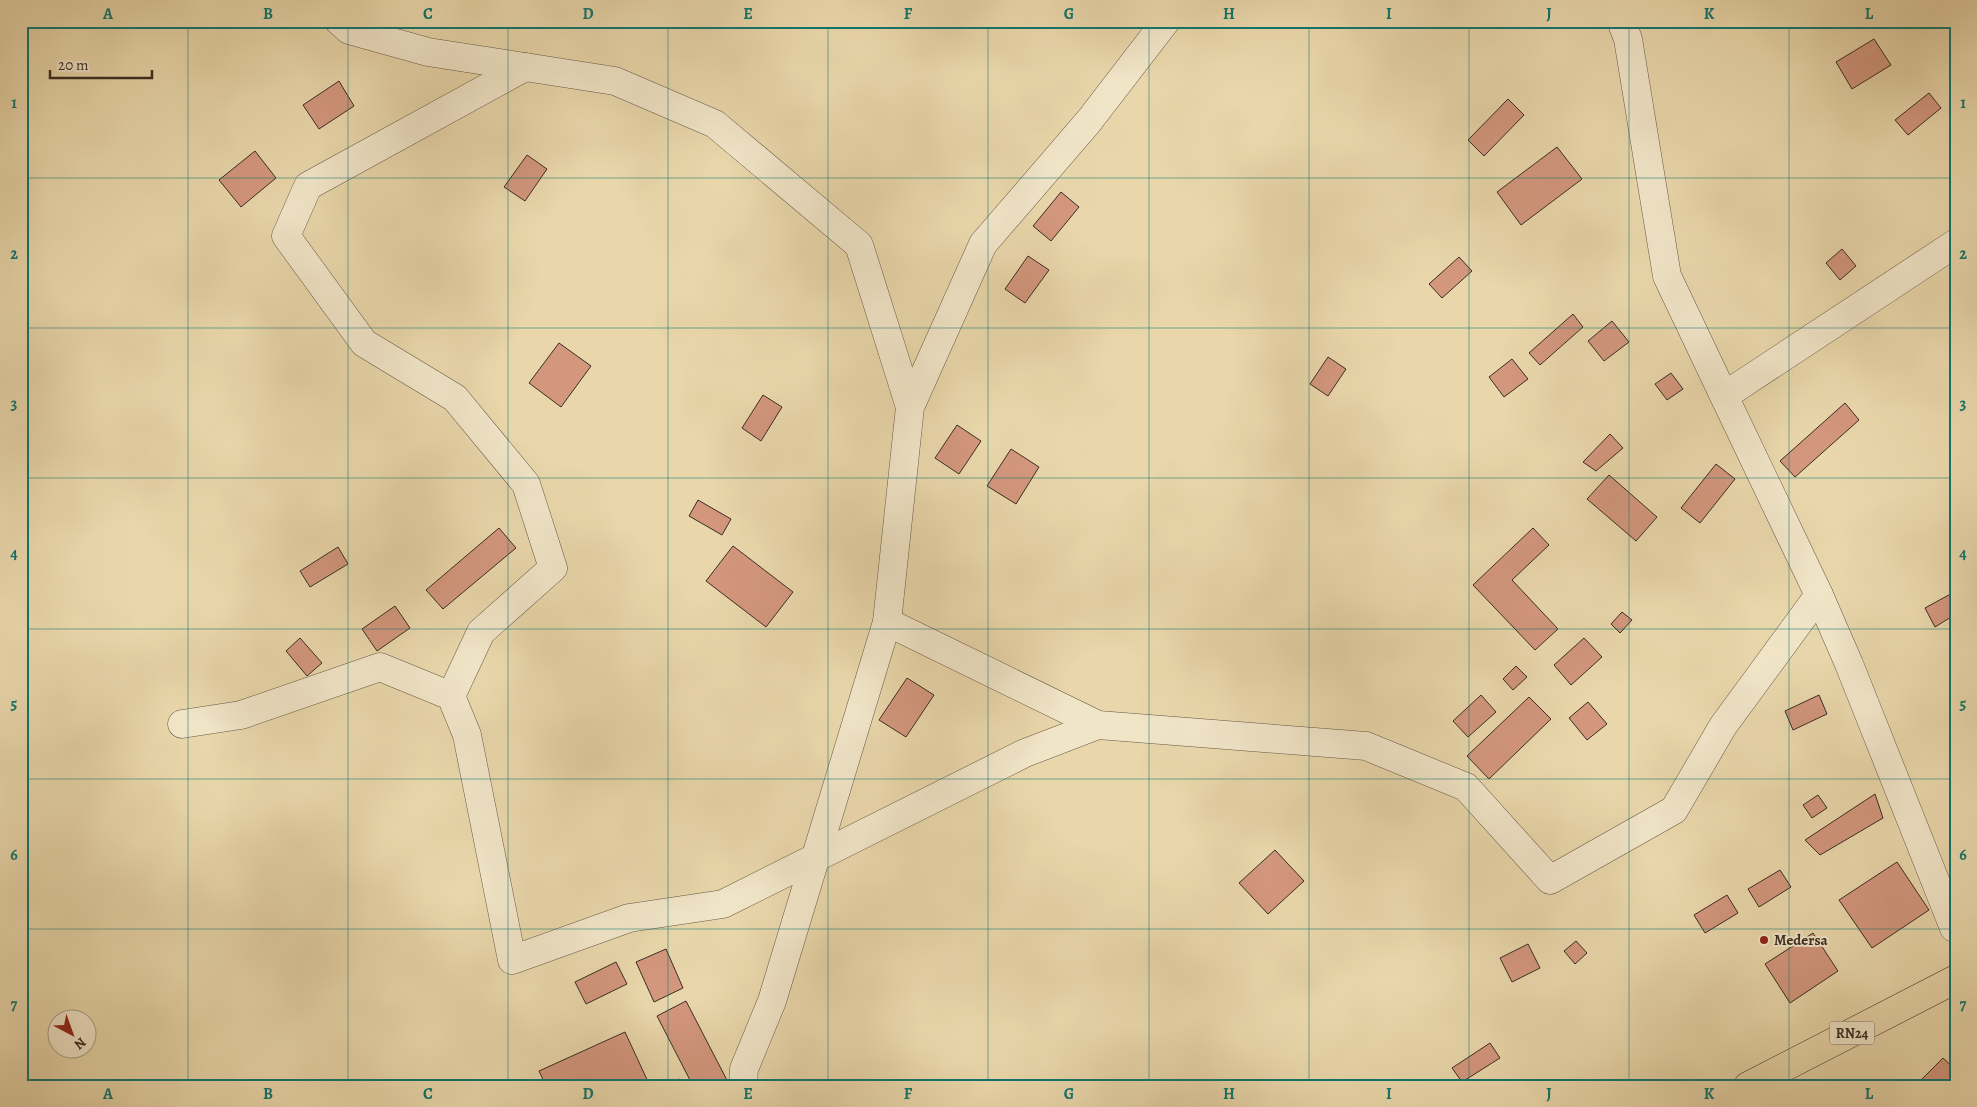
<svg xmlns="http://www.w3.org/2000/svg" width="1977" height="1107" font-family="Alegreya,serif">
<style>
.building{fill:#d3977e;stroke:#3a2d24}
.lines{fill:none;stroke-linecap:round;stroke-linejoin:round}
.street-casing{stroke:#665846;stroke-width:29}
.primary-casing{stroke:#3a2d24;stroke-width:29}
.street{stroke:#f1e5c8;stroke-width:28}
.primary{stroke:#e9d7ab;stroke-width:28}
.grid{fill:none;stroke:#0f766e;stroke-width:1;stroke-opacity:0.55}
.poi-dot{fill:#8f2418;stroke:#f1e5c8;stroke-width:2}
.labels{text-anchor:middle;stroke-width:4;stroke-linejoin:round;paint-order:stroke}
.shield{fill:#f1e5c8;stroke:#716455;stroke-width:1}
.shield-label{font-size:14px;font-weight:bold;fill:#3a2d24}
.poi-label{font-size:15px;font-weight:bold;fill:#3a2d24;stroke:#f1e5c8;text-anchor:start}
.neatline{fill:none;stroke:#0f766e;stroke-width:2}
.grid-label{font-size:16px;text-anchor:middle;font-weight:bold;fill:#0f766e}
</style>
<rect width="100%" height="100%" fill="#e9d7ab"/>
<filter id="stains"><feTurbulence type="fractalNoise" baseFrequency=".004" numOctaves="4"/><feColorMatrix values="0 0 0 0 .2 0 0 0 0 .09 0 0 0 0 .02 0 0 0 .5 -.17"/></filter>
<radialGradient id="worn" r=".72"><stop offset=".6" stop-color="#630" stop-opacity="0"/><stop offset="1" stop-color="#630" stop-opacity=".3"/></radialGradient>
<!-- building -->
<g class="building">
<path d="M1874 39 1891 65 1852 89 1836 62Z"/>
<path d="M339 81 354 106 319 129 303 105Z"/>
<path d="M1929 93 1941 108 1908 135 1895 120Z"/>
<path d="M1508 99 1524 115 1484 156 1468 140Z"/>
<path d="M1557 147 1582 179 1521 225 1497 192Z"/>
<path d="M255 151 276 178 241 207 219 180Z"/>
<path d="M527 155 547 169 525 201 504 187Z"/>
<path d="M1061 192 1079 207 1051 241 1033 226Z"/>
<path d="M1842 249 1856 266 1840 280 1826 263Z"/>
<path d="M1028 256 1049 270 1025 303 1005 289Z"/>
<path d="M1459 257 1472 271 1442 298 1429 284Z"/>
<path d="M1573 314 1583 327 1540 365 1529 353Z"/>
<path d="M1612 321 1629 342 1604 361 1588 341Z"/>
<path d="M559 343 591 366 561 407 529 383Z"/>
<path d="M1328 357 1346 369 1328 396 1310 384Z"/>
<path d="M1512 359 1528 379 1504 397 1489 377Z"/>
<path d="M1671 373 1683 389 1667 400 1655 384Z"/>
<path d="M763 395 782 407 761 441 742 428Z"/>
<path d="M1845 403 1859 420 1795 477 1780 461Z"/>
<path d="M957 425 981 441 959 474 935 458Z"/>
<path d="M1610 434 1623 448 1596 471 1583 462Z"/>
<path d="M1011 449 1039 467 1016 504 987 486Z"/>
<path d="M1716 464 1735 479 1700 523 1681 508Z"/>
<path d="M1609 475 1657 517 1636 541 1587 499Z"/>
<path d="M698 500 731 519 722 535 689 516Z"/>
<path d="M499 528 516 548 443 609 426 590Z"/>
<path d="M1533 528 1549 545 1512 580 1558 629 1535 650 1473 585Z"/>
<path d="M733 546 793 592 766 627 706 581Z"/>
<path d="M338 547 348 564 310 587 300 571Z"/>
<path d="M1956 591V614L1935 627 1925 608Z"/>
<path d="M395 606 410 628 377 651 362 629Z"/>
<path d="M1622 612 1632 620 1620 633 1611 624Z"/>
<path d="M300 638 322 663 307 676 286 651Z"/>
<path d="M1584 638 1602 657 1571 685 1554 665Z"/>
<path d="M1516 666 1527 677 1513 690 1503 679Z"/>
<path d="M907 678 934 695 906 737 879 720Z"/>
<path d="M1481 695 1496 712 1468 737 1453 721Z"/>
<path d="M1819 695 1827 714 1793 730 1785 711Z"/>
<path d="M1529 697 1551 719 1489 779 1467 756Z"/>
<path d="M1588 702 1607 724 1587 740 1569 718Z"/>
<path d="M1875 794 1883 818 1820 855 1805 840Z"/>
<path d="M1818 795 1827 808 1812 818 1803 805Z"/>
<path d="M1275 850 1304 881 1268 914 1239 883Z"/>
<path d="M1897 862 1929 910 1872 948 1839 900Z"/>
<path d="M1780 870 1791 887 1759 907 1748 889Z"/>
<path d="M1727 895 1738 913 1705 933 1694 915Z"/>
<path d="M1813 933 1838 971 1790 1003 1765 964Z"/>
<path d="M1576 941 1587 953 1575 964 1564 951Z"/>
<path d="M1528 944 1540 968 1512 982 1500 958Z"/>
<path d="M666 949 683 988 654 1002 636 962Z"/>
<path d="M616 962 627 984 586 1004 575 982Z"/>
<path d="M686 1001 730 1086H693L657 1016Z"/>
<path d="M625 1032 650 1086H546L539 1071Z"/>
<path d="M1490 1043 1500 1058 1462 1082 1452 1068Z"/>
<path d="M1943 1058 1956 1070V1086H1915Z"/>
<path d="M680 1079 683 1086H667Z"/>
</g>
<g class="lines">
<!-- street casing -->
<g class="street-casing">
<g id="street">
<path d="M339 21 349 30 428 52 615 81 715 124 859 245 910 407"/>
<path d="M1621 21 1628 39 1667 276 1724 396 1956 243"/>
<path d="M1724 396 1819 595"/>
<path d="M887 622 1098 725 1366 746 1466 787 1550 880 1674 810 1723 726 1819 595 1849 664 1954 928"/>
<path d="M451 696 481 632 553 568 526 484 455 398 364 343 286 236 308 186 525 67"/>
<path d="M182 724 241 715 380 667 451 696 467 735 512 960 629 918 723 904 1025 753 1098 725"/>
<path d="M743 1086 744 1069 772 1001 887 622 910 407 983 244 1089 121 1166 21"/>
</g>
</g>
<!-- primary casing -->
<g class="primary-casing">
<path id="primary" d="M1748 1086 1956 979"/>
</g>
<!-- street -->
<use href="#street" class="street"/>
<!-- primary -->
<use href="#primary" class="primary"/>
</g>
<!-- grid -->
<path class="grid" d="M188 21V1086M348 21V1086M508 21V1086M668 21V1086M828 21V1086M988 21V1086M1149 21V1086M1309 21V1086M1469 21V1086M1629 21V1086M1789 21V1086M21 178H1956M21 328H1956M21 478H1956M21 629H1956M21 779H1956M21 929H1956"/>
<!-- markers -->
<circle class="poi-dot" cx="1764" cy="940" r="5"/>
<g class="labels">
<!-- shield labels -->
<rect class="shield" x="1829.5" y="1021.5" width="45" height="23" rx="4"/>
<g class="shield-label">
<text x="1852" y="1038">RN24</text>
</g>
<!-- poi labels -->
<g class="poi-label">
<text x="1774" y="945">Medersa</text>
</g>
</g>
<!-- margin -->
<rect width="1977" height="1107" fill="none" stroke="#e9d7ab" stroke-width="55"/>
<!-- north arrow -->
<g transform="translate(72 1034) rotate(139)"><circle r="24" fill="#f1e5c8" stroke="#a89b86"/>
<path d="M0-4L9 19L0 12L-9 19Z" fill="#8f2418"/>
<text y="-8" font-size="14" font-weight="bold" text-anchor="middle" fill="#3a2d24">N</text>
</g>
<!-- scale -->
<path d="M50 70v8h102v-8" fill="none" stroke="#3a2d24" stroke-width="2.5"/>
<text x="58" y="70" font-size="15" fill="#3a2d24" stroke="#f1e5c8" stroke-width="4" paint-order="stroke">20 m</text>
<rect x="28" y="28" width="1922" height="1052" class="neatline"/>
<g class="grid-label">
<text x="108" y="19">A</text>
<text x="268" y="19">B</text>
<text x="428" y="19">C</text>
<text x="588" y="19">D</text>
<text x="748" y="19">E</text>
<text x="908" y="19">F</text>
<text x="1069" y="19">G</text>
<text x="1229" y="19">H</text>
<text x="1389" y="19">I</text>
<text x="1549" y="19">J</text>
<text x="1709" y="19">K</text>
<text x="1869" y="19">L</text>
<text x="14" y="108">1</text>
<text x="1963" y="108">1</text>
<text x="14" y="259">2</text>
<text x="1963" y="259">2</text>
<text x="14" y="409">3</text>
<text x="1963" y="409">3</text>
<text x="14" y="559">4</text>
<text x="1963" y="559">4</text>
<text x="14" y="709">5</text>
<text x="1963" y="709">5</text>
<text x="14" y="860">6</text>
<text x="1963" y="860">6</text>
<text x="14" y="1010">7</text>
<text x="1963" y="1010">7</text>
<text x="108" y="1099">A</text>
<text x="268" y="1099">B</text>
<text x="428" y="1099">C</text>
<text x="588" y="1099">D</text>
<text x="748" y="1099">E</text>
<text x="908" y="1099">F</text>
<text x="1069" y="1099">G</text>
<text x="1229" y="1099">H</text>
<text x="1389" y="1099">I</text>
<text x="1549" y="1099">J</text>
<text x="1709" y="1099">K</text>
<text x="1869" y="1099">L</text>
</g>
<rect width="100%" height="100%" filter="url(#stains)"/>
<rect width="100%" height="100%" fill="url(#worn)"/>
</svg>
